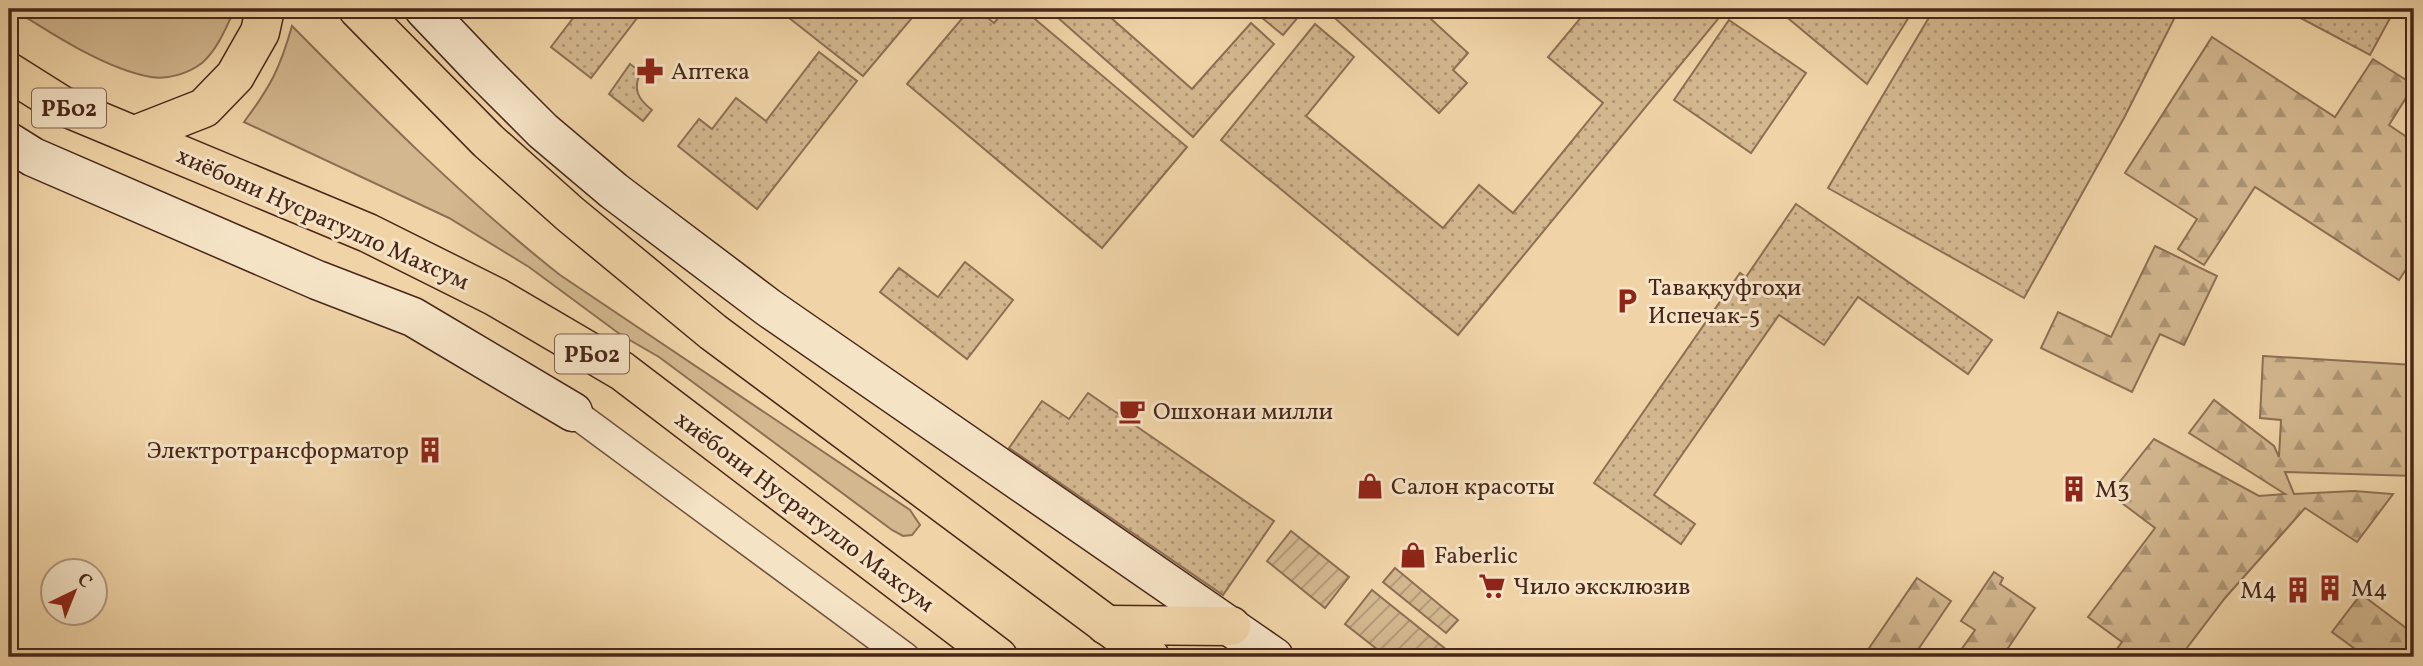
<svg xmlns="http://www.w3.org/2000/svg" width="2423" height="666" font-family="Vollkorn,serif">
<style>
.grass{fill:#d3b78f;stroke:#8e6f54;stroke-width:2}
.forest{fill:url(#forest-firs);stroke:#8e6f54;stroke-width:2}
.park{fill:url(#park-dots);stroke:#8e6f54;stroke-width:2}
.garden{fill:url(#garden-furrows);stroke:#8e6f54;stroke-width:2}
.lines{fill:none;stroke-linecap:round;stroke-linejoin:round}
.street-casing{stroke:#72523d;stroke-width:31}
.secondary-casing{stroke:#48271a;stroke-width:41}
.highway-casing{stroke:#48271a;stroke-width:41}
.street{stroke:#f5e3c6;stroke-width:28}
.secondary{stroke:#f5e3c6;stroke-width:38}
.highway{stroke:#f0d4a7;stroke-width:38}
.labels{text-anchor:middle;stroke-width:6;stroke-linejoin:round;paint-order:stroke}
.shield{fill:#f5e3c6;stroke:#7c5f4e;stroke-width:2}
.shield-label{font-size:23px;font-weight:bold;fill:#48271a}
.poi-label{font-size:24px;fill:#48271a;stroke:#f5e3c6;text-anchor:start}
.street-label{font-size:24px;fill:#48271a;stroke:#f5e3c6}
</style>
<defs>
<pattern id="forest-firs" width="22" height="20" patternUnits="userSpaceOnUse" patternTransform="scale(1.75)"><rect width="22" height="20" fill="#d3b78f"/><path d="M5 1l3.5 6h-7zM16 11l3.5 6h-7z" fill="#ad9574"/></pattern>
<pattern id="park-dots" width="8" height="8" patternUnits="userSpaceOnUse" patternTransform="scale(1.75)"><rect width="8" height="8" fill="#d3b78f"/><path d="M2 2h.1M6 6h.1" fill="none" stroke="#ad9574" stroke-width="1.8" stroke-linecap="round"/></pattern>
<pattern id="garden-furrows" width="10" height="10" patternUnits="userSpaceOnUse" patternTransform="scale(1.75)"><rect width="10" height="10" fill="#d3b78f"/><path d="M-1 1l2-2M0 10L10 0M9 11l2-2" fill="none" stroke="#ad9574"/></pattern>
</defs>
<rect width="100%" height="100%" fill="#f0d4a7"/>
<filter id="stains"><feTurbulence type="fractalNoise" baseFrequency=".00286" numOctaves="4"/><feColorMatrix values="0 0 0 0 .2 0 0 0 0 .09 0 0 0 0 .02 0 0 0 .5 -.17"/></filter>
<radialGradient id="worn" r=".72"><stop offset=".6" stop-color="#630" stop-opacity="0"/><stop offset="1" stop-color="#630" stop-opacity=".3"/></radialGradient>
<!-- grass -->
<g class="grass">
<path d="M13 9H232L233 13C225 30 217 50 202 63 189 73 168 80 151 77 106 69 52 34 13 9Z"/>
<path d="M292 26C378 113 464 199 560 275L910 510 920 525 912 535 903 536 892 530 659 357 621 335 529 267 449 218 244 122C271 86 280 68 292 26Z"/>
</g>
<!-- forest -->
<g class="forest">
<path d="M2212 37 2335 117 2373 59 2414 85 2389 125 2414 142V257L2399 280 2255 187 2204 265 2178 249 2197 219 2125 173Z"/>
<path d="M2155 246 2217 276 2184 345 2160 334 2132 392 2041 348 2058 312 2111 337Z"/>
<path d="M2263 356 2414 365V476L2285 472 2294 494 2354 491 2393 494 2357 542 2305 508 2225 598 2180 657H2111L2122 642 2088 617 2155 528 2110 494 2154 439 2259 496 2285 494 2189 433 2214 400 2274 446 2279 457 2281 420 2260 418Z"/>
<path d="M1994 572 2003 578 2000 584 2035 608 2002 657H1956L1975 630 1961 621Z"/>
<path d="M1917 578 1951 601 1913 657H1863Z"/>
<path d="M2361 594 2414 634V657H2366L2332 632Z"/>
</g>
<!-- park -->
<g class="park">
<path d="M580 9H644L591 78 551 47Z"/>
<path d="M786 9H901L912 18 863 76 784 14Z"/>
<path d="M970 9H977L994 23 1006 9H1023L1187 147 1102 248 907 84Z"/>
<path d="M1048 9H1101L1192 89 1251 23 1274 44 1193 137Z"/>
<path d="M1251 9H1305L1283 35Z"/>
<path d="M1325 9H1420L1468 53 1453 70 1467 83 1439 113Z"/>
<path d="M1588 9H1718L1723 13 1458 335 1221 140 1315 24 1354 57 1306 116 1443 228 1479 185 1513 213 1603 103 1548 57Z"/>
<path d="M1777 9H1914L1867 84Z"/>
<path d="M1934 9H2179L2124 118 2024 298 1828 188Z"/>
<path d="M2298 9H2395L2370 55 2295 15Z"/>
<path d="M1729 20 1806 73 1751 153 1674 100Z"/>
<path d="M819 52 857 81 757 209 678 146 699 119 712 129 736 98 766 121Z"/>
<path d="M630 64 641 72C632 89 638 99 652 110L643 121 609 94Z"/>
<path d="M1796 204 1992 340 1968 374 1858 297 1824 345 1779 315 1654 495 1695 524 1681 544 1594 483 1740 273 1746 277Z"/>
<path d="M965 262 1013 300 967 359 880 292 899 268 938 297Z"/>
<path d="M1088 393 1274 521 1223 595 1009 448 1042 401 1069 419Z"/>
</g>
<!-- garden -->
<g class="garden">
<path d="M1291 531 1349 577 1325 608 1267 561Z"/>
<path d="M1395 568 1458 620 1446 633 1383 582Z"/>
<path d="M1372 590 1448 651 1443 657H1387L1345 624Z"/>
</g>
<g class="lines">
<!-- street casing -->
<g class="street-casing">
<path id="street" d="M573 412 905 657"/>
</g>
<!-- secondary casing -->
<g class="secondary-casing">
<g id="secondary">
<path d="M424 9 484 72 543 131 614 191 769 308 1274 657"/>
<path d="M9 142 33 157 317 280 413 317 573 412"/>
</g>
</g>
<!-- highway casing -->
<g class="highway-casing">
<g id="highway">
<path d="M358 9 488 141 570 214 713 332 1150 657"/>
<path d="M9 72 63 106 368 233 496 297 622 371 998 657"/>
<path d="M135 135 204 108 235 76 260 32 265 9"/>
<path d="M1106 625 1231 626"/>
</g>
</g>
<!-- street -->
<use href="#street" class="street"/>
<!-- secondary -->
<use href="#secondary" class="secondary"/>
<!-- highway -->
<use href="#highway" class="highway"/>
</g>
<!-- icons -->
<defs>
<g id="pharmacy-bare" transform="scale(2.1)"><path d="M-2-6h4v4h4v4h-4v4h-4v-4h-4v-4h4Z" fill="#8f2418" stroke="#f5e3c6" stroke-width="2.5" paint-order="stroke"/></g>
<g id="parking-bare" transform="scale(2.1)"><path d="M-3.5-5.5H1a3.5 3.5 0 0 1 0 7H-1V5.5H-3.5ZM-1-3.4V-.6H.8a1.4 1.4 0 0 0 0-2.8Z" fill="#8f2418" stroke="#f5e3c6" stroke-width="2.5" paint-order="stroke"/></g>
<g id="cafe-bare" transform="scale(2.1)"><path d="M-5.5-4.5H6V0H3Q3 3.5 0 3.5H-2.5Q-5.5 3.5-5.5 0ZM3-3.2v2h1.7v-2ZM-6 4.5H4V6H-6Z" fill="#8f2418" stroke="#f5e3c6" stroke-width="2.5" paint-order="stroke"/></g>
<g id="building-bare" transform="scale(2.1)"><path d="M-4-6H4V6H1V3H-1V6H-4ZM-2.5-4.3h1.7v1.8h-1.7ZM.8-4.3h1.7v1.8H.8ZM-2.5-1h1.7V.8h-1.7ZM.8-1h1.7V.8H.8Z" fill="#8f2418" stroke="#f5e3c6" stroke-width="2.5" paint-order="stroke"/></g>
<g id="shop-bare" transform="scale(2.1)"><path d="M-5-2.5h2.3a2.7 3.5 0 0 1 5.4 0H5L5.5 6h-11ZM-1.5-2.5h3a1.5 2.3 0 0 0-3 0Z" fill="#8f2418" stroke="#f5e3c6" stroke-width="2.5" paint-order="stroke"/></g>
<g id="supermarket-bare" transform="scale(2.1)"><path d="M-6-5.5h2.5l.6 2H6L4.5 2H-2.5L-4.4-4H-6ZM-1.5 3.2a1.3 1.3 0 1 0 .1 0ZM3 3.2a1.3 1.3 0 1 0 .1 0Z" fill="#8f2418" stroke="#f5e3c6" stroke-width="2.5" paint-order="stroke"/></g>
</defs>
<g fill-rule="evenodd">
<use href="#pharmacy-bare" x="650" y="71"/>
<use href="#parking-bare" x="1627" y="301"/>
<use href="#cafe-bare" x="1132" y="411"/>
<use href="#building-bare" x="430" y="450"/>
<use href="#shop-bare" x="1370" y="486"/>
<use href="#building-bare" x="2074" y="489"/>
<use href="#shop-bare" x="1413" y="555"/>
<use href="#supermarket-bare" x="1492" y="586"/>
<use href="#building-bare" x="2330" y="588"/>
<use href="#building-bare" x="2298" y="590"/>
</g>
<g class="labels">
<!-- shield labels -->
<g class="shield">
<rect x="32" y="88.5" width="74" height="39" rx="5"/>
<rect x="555" y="334.5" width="74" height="39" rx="5"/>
</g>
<g class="shield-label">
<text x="69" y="116">РБ02</text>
<text x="592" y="362">РБ02</text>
</g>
<!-- poi labels -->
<g class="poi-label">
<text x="671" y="79">Аптека</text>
<text x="1648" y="295">Таваққуфгоҳи<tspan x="1648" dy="28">Испечак-5</tspan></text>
<text x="1153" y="419">Ошхонаи милли</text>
<text x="409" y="458" text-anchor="end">Электротрансформатор</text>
<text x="1391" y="494">Салон красоты</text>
<text x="2095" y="497">M3</text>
<text x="1434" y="563">Faberlic</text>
<text x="1513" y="594">Чило эксклюзив</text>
<text x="2351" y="596">М4</text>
<text x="2277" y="598" text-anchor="end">M4</text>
</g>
<!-- street labels -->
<g class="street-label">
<text transform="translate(323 218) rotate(24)" y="8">хиёбони Нусратулло Махсум</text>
<text transform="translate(805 511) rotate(37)" y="8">хиёбони Нусратулло Махсум</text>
</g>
</g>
<!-- margin -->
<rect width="2423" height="666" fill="none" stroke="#f0d4a7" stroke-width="35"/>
<rect x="10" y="10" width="2402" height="645" fill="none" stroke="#48271a" stroke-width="3.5"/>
<rect x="18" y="18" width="2388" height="631" fill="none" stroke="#48271a" stroke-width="2"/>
<!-- north arrow -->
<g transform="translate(74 592) rotate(43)"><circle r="33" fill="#f5e3c6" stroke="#b09881" stroke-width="2"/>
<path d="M0-5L12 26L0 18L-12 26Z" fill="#8f2418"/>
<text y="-10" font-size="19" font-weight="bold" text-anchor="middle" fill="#48271a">С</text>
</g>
<rect width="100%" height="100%" filter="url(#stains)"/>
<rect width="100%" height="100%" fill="url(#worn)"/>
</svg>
